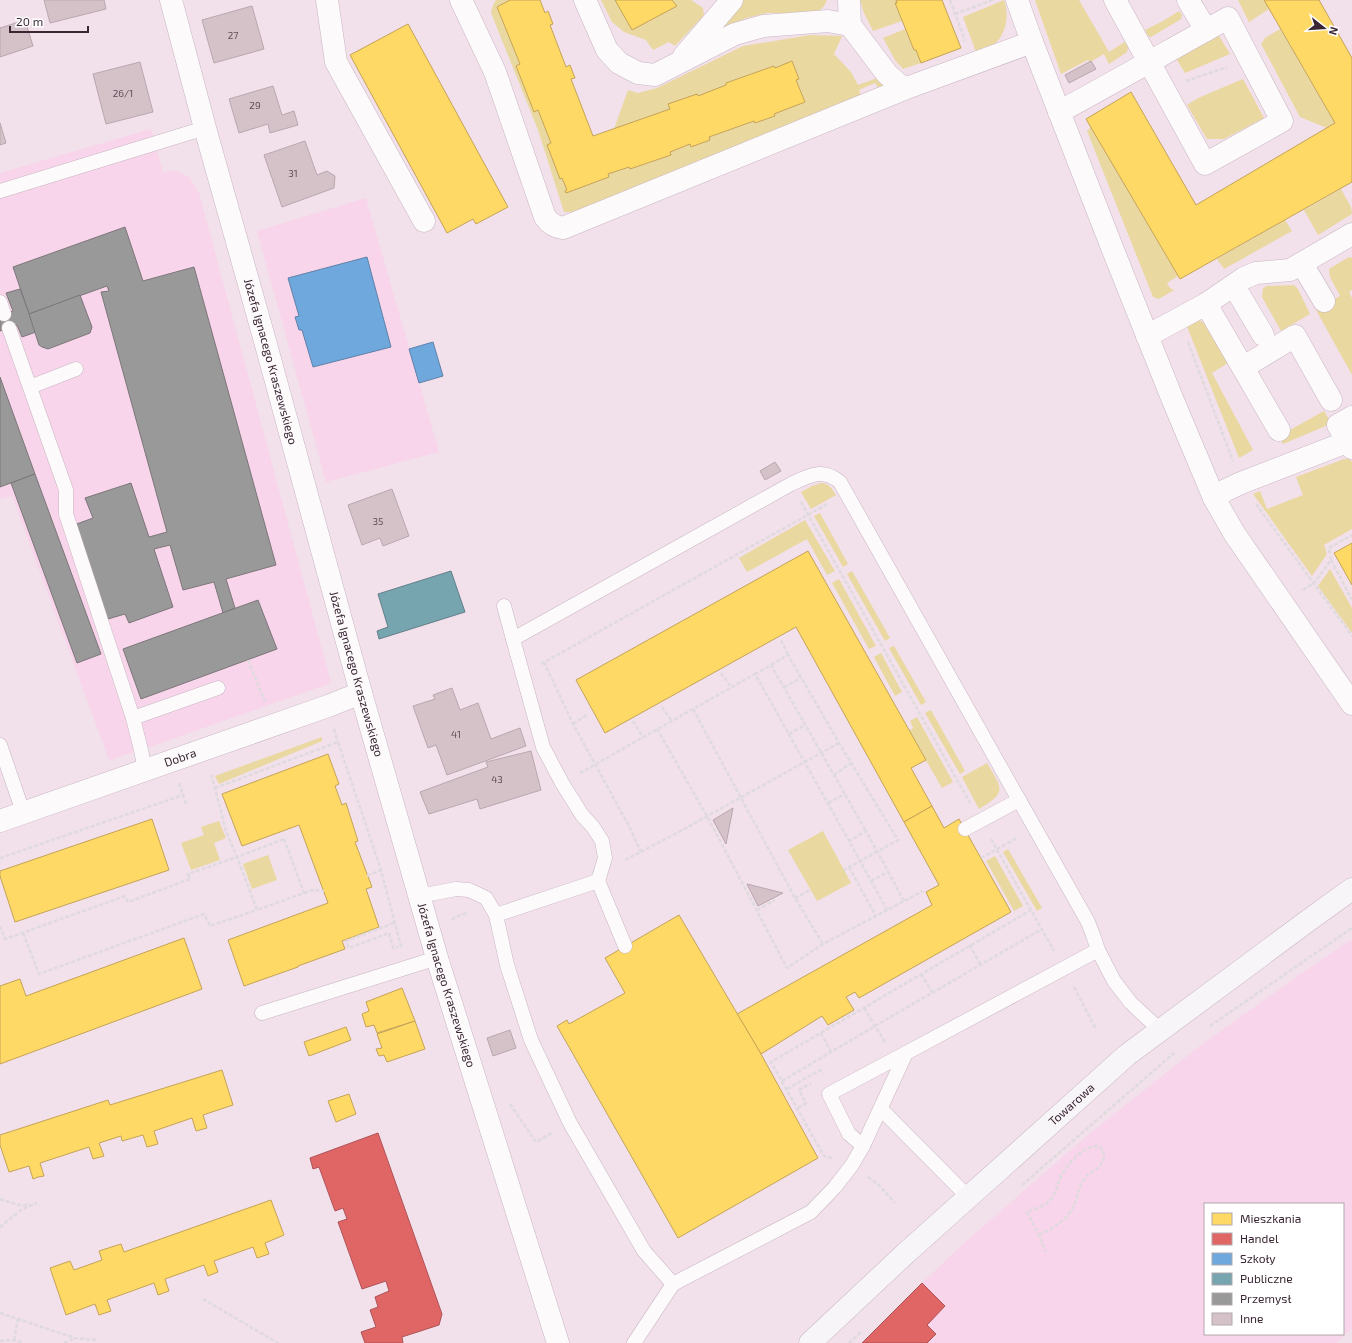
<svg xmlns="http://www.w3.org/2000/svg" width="1352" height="1343" font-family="'Exo 2',sans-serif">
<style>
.built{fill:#f8d5ea;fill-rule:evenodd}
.green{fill:#ead8a1}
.homes{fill:#ffd966;stroke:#c4a357}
.shops{fill:#e06666;stroke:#ae5357}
.schools{fill:#6fa8dc;stroke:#5f81a9}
.public{fill:#76a5af;stroke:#647f8a}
.industry{fill:#999;stroke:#7c767a}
.building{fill:#d5c2c9;stroke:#b9a7af}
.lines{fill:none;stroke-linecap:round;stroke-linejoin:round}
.lane-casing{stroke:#c7b6c1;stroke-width:15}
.street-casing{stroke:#c7b6c1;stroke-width:23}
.secondary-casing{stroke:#c7b6c1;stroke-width:23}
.path{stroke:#dfdadd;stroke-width:2.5;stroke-dasharray:4 2;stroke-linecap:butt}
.lane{stroke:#fdfafc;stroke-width:14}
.street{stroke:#fdfafc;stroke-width:22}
.secondary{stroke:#f8f5f9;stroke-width:22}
.labels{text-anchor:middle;stroke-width:4;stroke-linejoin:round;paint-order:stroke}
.number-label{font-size:10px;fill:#614d58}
.street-label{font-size:12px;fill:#3a2633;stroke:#fff}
</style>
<rect width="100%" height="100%" fill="#f2e0eb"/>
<!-- built -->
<g class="built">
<path d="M151 129 163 172 176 171 189 177 199 193 331 683 141 750 109 760 12 496 0 499V173Z"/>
<path d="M366 198 439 452 326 482 257 231Z"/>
<path d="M1352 939V1328L1336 1343H862L922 1283 962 1245 1088 1135 1201 1045 1298 976ZM1205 1204H1343V1334H1205Z"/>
</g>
<!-- green -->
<g class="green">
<path d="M496 0H510L497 7 520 64 516 66 534 112 538 110 551 143 547 145 561 179 562 178 567 190 565 191 566 193 609 177 608 174 629 167 631 169 671 155 670 152 690 144 691 147 710 140 709 137 754 121 755 123 774 117V114L805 102 796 80 799 78 792 61 775 68 773 66 726 83V85L698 96 697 94 669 104 670 109 614 129 628 90 638 93 657 88 743 46 810 35 842 36 834 54 851 72 858 85 877 78 887 89 880 90 875 83 859 90 862 98 575 212H564L538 130 491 13 493 5Z"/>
<path d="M601 0H615L633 29 677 6 672 0H691L703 8 704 15 675 46 669 42 653 50 646 40 624 32 612 22Z"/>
<path d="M742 0H827L824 6 817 13H767L746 18 721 31 719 26Z"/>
<path d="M860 0H896L897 3 895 4 902 21 873 31 864 13Z"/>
<path d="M1004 0C1010 16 1006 39 989 48 985 50 980 51 976 52L963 17Z"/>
<path d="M1035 0H1079L1109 52 1126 41 1128 47 1127 52 1109 64 1104 54 1090 62 1088 60 1061 74Z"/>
<path d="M1238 0H1264L1269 9 1249 22Z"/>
<path d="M1179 11 1182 15 1181 19 1151 37 1148 36 1145 30 1163 21Z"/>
<path d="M905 29 914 50H916L921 63 903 69 895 60 883 38Z"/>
<path d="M1280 29 1335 123 1327 128 1300 117 1261 44 1265 38Z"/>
<path d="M1216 31 1230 54 1185 73 1174 55Z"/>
<path d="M1243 79 1264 118 1224 139H1207L1187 105 1198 98Z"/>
<path d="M1091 127 1178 276 1167 283 1170 288 1174 290 1159 299 1153 297 1087 131Z"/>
<path d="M1341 189 1351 207 1352 214 1318 235 1304 210Z"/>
<path d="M1285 220 1292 231 1224 269 1217 259Z"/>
<path d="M1349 257 1352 258V290L1349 292 1352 298V375L1316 310 1340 296 1330 277 1329 269Z"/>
<path d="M1294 285 1298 289 1310 314 1281 331 1262 297 1263 288 1267 286Z"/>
<path d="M1197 319 1204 323 1228 363 1212 373 1253 450 1239 458 1186 324Z"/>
<path d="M1324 411 1330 421 1328 425 1283 444 1279 436Z"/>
<path d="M1344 459H1349L1352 462V529L1324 545 1327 554 1312 576 1253 494 1260 491 1267 509 1303 495 1296 477Z"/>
<path d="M821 483C829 483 832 489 836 495L811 509 801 492 812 486Z"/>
<path d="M820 513 848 564 843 567 814 516Z"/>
<path d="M805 520 835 571 827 575 807 539 747 572 739 558Z"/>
<path d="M1330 569 1352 608V633L1318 586Z"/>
<path d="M852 571 890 638 885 641 847 574Z"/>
<path d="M839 579 876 646 869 649 832 583Z"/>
<path d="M894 646 926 702 921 705 889 648Z"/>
<path d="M881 653 902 692 895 696 874 657Z"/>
<path d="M931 710 965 771 960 774 925 713Z"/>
<path d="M917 717 953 782 942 788 909 731 913 728 910 721Z"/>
<path d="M322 737V741L219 784 215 776Z"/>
<path d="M987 763C1002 789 1008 792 979 809L962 777Z"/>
<path d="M219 821 226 838 214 843 220 860 191 870 181 843 204 835 201 827Z"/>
<path d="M823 831 851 883 817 901 788 850Z"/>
<path d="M1008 849 1042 908 1037 911 1003 852Z"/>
<path d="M268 855 277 880 252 889 243 864Z"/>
<path d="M995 856 1023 906 1014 911 986 861Z"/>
</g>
<!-- homes -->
<g class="homes">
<path d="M510 0H540L545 13 548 11 553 24 550 25 566 67 570 65 575 78 571 79 593 136 670 109 668 104 697 94 698 96 726 85V83L774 66 775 68 792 61 799 79 796 80 805 102 774 114 775 116 755 123 754 121 709 137 710 140 691 147 690 144 670 152 671 155 630 169 629 167 608 174 609 177 566 193 565 191 567 190 562 178 560 179 547 145 551 143 538 110 534 112 516 66 520 64 497 7Z"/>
<path d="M615 0H672L677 6 632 30Z"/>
<path d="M896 0H942L961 48 921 63 916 50H914L895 3H897Z"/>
<path d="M1264 0H1319L1352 58V182L1180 279 1086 119 1131 92 1196 205 1335 123Z"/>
<path d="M408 24 508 207 476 224 473 219 447 233 350 55Z"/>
<path d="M1352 543V585L1334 553Z"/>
<path d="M808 551 926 760 911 768 932 806 904 822 796 627 605 733 576 680Z"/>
<path d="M328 754 339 784 335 786 342 805 346 803 358 841 355 842 372 887 366 889 379 927 342 941 345 949 298 966V967L244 986 228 940 328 903 299 825 242 846 222 794Z"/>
<path d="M932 806 944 828 959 819 1011 912 859 998 855 992 846 997 854 1010 828 1025 822 1016 761 1054 737 1014 932 905 926 892 939 885 904 822Z"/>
<path d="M152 819 169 870 15 922 0 876V871Z"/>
<path d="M679 915 761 1054 818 1158 678 1238 557 1026 567 1020 569 1024 625 993 605 958Z"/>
<path d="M184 938 202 989 0 1064V986L20 979 26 996Z"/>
<path d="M402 988 415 1021 377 1033 374 1025 366 1027 362 1014 369 1011 366 1002Z"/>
<path d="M415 1021 425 1049 387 1062 384 1055 379 1056 376 1049 382 1048 377 1034Z"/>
<path d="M346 1027 351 1040 309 1056 304 1042Z"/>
<path d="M222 1070 233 1105 203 1115 207 1128 196 1131 192 1118 154 1131 158 1144 147 1147 143 1135 122 1141 121 1136 99 1143 104 1156 93 1159 89 1147 40 1163 44 1176 38 1177 33 1179 29 1166 9 1172 0 1145V1135L108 1100 110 1105Z"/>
<path d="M349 1094 356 1114 336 1122 328 1101Z"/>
<path d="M271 1200 284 1235 265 1243 269 1254 257 1258 253 1247 214 1261 218 1272 208 1276 204 1265 165 1279 169 1291 158 1295 154 1283 107 1300 111 1311 99 1315 95 1304 66 1315 50 1268 70 1261 74 1270 102 1260 99 1251 121 1244 124 1252Z"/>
</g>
<!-- shops -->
<g class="shops">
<path d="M378 1133 442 1314 439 1325 402 1337 403 1343H365L361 1332 376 1327 370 1310 378 1307 375 1297 389 1291 386 1281 362 1289 338 1222 347 1219 343 1208 335 1211 319 1167 313 1169 310 1158Z"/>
<path d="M922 1283 945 1306 927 1325 936 1334 927 1343H862Z"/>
</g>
<!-- schools -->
<g class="schools">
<path d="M367 257 391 347 313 367 302 330H299L295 317 299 316 288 278Z"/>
<path d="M433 342 443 376 419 383 409 349Z"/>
</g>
<!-- public -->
<path class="public" d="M451 571 465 612 379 639 377 631 388 627 378 594Z"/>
<!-- industry -->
<g class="industry">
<path d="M125 227 143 281 194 267 276 565 226 579 235 608 223 613 214 582 183 590 170 545 154 549 173 607 129 623 125 614 108 619 74 525 93 518 85 498 131 483 149 537 167 532 101 292 109 291 107 286 29 314 13 267Z"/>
<path d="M20 289 36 332 22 337 17 325 0 331V316L13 311 6 293Z"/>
<path d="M80 295 92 327 90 333 48 349 42 347 39 345 29 314Z"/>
<path d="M0 377 35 474 0 487Z"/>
<path d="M35 474 101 654 77 663 11 483Z"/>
<path d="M258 600 277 649 141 699 123 649Z"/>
</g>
<!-- building -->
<g class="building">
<path d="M44 0H104L106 9 50 23Z"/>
<path d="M252 6 264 49 214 63 202 20Z"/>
<path d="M25 20 33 46 0 57V28Z"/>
<path d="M1091 61 1096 69 1069 83 1065 75Z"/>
<path d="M140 62 153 112 106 124 93 74Z"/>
<path d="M273 86 282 115 294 111 298 125 270 133 268 124 239 133 229 99Z"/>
<path d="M0 123 6 143 0 145Z"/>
<path d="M305 141 317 175 327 171 335 176 334 188 282 207 264 155Z"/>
<path d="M775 462 781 471 765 480 760 471Z"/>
<path d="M392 489 409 536 383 546 380 538 362 545 348 505Z"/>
<path d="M452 688 460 710 478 703 491 739 520 728 526 746 447 775 436 745 428 748 413 706 435 699 433 695Z"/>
<path d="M531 751 541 790 480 809 477 799 429 814 420 792 488 767 486 762Z"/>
<path d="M733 808 726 844 713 820Z"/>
<path d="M747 884 783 893 758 906Z"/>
<path d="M510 1030 516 1048 493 1056 487 1038Z"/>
</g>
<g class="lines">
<!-- lane casing -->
<g class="lane-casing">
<g id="lane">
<path d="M0 191 205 128"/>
<path d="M0 302 4 314"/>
<path d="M9 328 66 490V514L133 718"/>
<path d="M30 387 76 369"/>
<path d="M504 606 513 639"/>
<path d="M0 745 23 812"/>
<path d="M145 770 141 750 133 718 218 688"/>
<path d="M965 829 1019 800 1088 922 1093 935 1098 950 1114 981 1131 1003 1160 1030"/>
<path d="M598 881 605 858 602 841 593 827 582 815 562 783 543 747 513 639 791 484C810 475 822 468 840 482L1019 800"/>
<path d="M419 896 456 889 469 890 486 898 496 915"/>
<path d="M625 946 598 881 496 915 507 965 531 1040 570 1123 644 1251 673 1284"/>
<path d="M262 1013 437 958"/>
<path d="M881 1109 968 1197"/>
<path d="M863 1146 849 1134 829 1094 906 1053"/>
<path d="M634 1343 673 1284 811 1212 835 1187 852 1165 863 1146 906 1053 1098 950"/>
</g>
</g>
<!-- street casing -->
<g class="street-casing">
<g id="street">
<path id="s1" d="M171 0 205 128 265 341 361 693 437 958 558 1343"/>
<path d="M327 0 336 62 424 221"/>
<path d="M461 0 495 72 545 217C550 224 555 227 563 228L904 89 1032 42 1017 0"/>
<path d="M585 0 607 50 619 63 638 73 655 75 735 34 763 26 828 21 850 25 887 74 904 89"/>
<path d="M849 0 850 25"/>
<path d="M1188 0 1206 30"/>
<path d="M1032 42 1111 245 1172 398 1214 498"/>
<path d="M684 56 732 0"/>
<path d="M1059 112C1116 81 1172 49 1228 18L1282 121 1205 164 1115 0"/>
<path d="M1302 264 1324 301"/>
<path d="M1234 286 1263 335"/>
<path d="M1206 304 1279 430"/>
<path d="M1147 336 1206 304 1244 278 1256 273 1290 270 1352 234"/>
<path d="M1244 367 1295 336 1331 400"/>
<path d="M1352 417 1338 425 1352 448"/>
<path d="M1352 440 1241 483 1226 490 1214 498 1234 533 1352 704"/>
<path id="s2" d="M0 821 328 706 361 693"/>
</g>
</g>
<!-- secondary casing -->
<g class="secondary-casing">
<g id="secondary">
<path id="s3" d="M810 1343 906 1253 1127 1055 1309 920 1352 889"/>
</g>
</g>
<!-- path -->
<g class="path">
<path d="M950 0 965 41"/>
<path d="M955 14 993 0"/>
<path d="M1186 81 1227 67"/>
<path d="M1188 342 1233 461"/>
<path d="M801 502 970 803"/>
<path d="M1256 504 1352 636"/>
<path d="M1331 560 1352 600"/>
<path d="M1303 590 1314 583 1331 560 1329 548 1352 535"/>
<path d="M781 640 788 655"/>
<path d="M248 660 265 702"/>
<path d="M544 662 573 724 629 826 641 852"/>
<path d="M541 664 829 503"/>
<path d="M771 665 788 655 839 743 898 840 844 870"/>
<path d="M721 673 731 687"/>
<path d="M755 674 771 665 866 831"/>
<path d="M784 687 801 678"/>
<path d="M662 707 672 721"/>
<path d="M693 709 795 898 823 944"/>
<path d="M633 721 643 737"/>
<path d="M573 724 588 714"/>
<path d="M334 729 338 742"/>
<path d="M657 729 707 816 787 968 823 944 923 891"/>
<path d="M789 734 805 725"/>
<path d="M580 773 755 674 849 841"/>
<path d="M834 775 851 763"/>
<path d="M179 783 186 804"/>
<path d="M215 788 338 742 380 867 401 946H402"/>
<path d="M828 803 845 794"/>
<path d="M284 839 304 893 257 910 237 857Z"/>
<path d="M991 839 1054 951"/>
<path d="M0 858 183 795"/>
<path d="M981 858 1017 838"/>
<path d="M625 860 675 834 839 743"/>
<path d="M849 867 876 916"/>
<path d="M367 876 381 870"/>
<path d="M871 881 888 872"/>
<path d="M304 893 313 890 324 891"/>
<path d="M795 898 810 890"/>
<path d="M757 910 775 900"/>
<path d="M887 910 849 841 866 831 904 901"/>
<path d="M452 920 455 917 467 913"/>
<path d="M394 923 346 941 349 948 389 933 393 948 398 947"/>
<path d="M0 926 5 939 125 896 128 902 190 879 188 874 237 857 226 831 211 773"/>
<path d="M23 933 39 974 204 914 210 926 257 910"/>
<path d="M970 945 980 964"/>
<path d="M921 974 932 992"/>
<path d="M1074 987 1096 1029"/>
<path d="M864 1008 885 1042"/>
<path d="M1210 1026 1352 928"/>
<path d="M821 1033 831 1052"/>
<path d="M782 1081 875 1026 1042 929"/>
<path d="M787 1089 820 1070 823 1074"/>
<path d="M510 1104 536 1142 552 1133"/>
<path d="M798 1108 806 1103 799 1090 811 1083"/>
<path d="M832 1158 824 1156 771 1062 1031 910"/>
<path d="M868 1177 878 1184 895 1203"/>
<path d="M1022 1185 1174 1053"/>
<path d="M0 1199 22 1206 30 1204"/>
<path d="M0 1227 21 1210 37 1203"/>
<path d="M1039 1235C1056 1227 1070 1218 1076 1200 1079 1192 1079 1186 1084 1179 1092 1166 1104 1174 1104 1150L1098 1146C1081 1147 1070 1162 1061 1176 1057 1184 1057 1192 1051 1199 1046 1206 1035 1209 1027 1212L1039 1235 1046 1252"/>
<path d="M203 1299 278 1343"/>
<path d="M0 1313 75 1338 96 1340"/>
<path d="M14 1340 18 1319"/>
<path d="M0 1341 14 1340 23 1343"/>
<path d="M64 1343 75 1338"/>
<path d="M849 1343 862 1331"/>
</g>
<!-- lane -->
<use href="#lane" class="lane"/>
<!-- street -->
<use href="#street" class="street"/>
<!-- secondary -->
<use href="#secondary" class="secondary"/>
</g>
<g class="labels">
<!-- number labels -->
<g class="number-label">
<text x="233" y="39">27</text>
<text x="123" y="97">26/1</text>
<text x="255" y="109">29</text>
<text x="293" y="177">31</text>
<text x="378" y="525">35</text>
<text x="456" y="738">41</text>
<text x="497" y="783">43</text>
</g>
<!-- street labels -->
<g class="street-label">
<text dy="4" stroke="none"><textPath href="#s1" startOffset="375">Józefa Ignacego Kraszewskiego</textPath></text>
<text dy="4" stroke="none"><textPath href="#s1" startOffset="699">Józefa Ignacego Kraszewskiego</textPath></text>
<text dy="4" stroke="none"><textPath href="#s2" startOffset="191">Dobra</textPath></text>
<text dy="4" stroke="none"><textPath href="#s1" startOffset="1023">Józefa Ignacego Kraszewskiego</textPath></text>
<text dy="4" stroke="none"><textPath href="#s3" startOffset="354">Towarowa</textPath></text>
</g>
</g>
<!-- legend -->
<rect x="1204" y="1203" width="140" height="132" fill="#ffffff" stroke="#b0a8ad"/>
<rect x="1212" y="1213" width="20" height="12" fill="#ffd966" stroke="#b0a8ad"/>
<text x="1240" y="1223" font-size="12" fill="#3a2633">Mieszkania</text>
<rect x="1212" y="1233" width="20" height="12" fill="#e06666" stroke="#b0a8ad"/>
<text x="1240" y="1243" font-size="12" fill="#3a2633">Handel</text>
<rect x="1212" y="1253" width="20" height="12" fill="#6fa8dc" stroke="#b0a8ad"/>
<text x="1240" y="1263" font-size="12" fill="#3a2633">Szkoły</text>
<rect x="1212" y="1273" width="20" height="12" fill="#76a5af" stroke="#b0a8ad"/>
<text x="1240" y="1283" font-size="12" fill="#3a2633">Publiczne</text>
<rect x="1212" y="1293" width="20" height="12" fill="#999999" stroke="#b0a8ad"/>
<text x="1240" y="1303" font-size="12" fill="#3a2633">Przemysł</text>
<rect x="1212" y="1313" width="20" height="12" fill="#d5c2c9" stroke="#b0a8ad"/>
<text x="1240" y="1323" font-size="12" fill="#3a2633">Inne</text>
<!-- north arrow -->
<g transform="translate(1324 28) rotate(107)" stroke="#ffffff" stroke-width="3" paint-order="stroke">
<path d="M0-3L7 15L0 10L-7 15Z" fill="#3a2633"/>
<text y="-6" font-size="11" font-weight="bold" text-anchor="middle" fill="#3a2633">N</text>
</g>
<!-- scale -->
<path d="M10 26v6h78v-6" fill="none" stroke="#3a2633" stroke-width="2"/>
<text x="16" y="26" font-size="12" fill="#3a2633" stroke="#ffffff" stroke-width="3" paint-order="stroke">20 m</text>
</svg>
